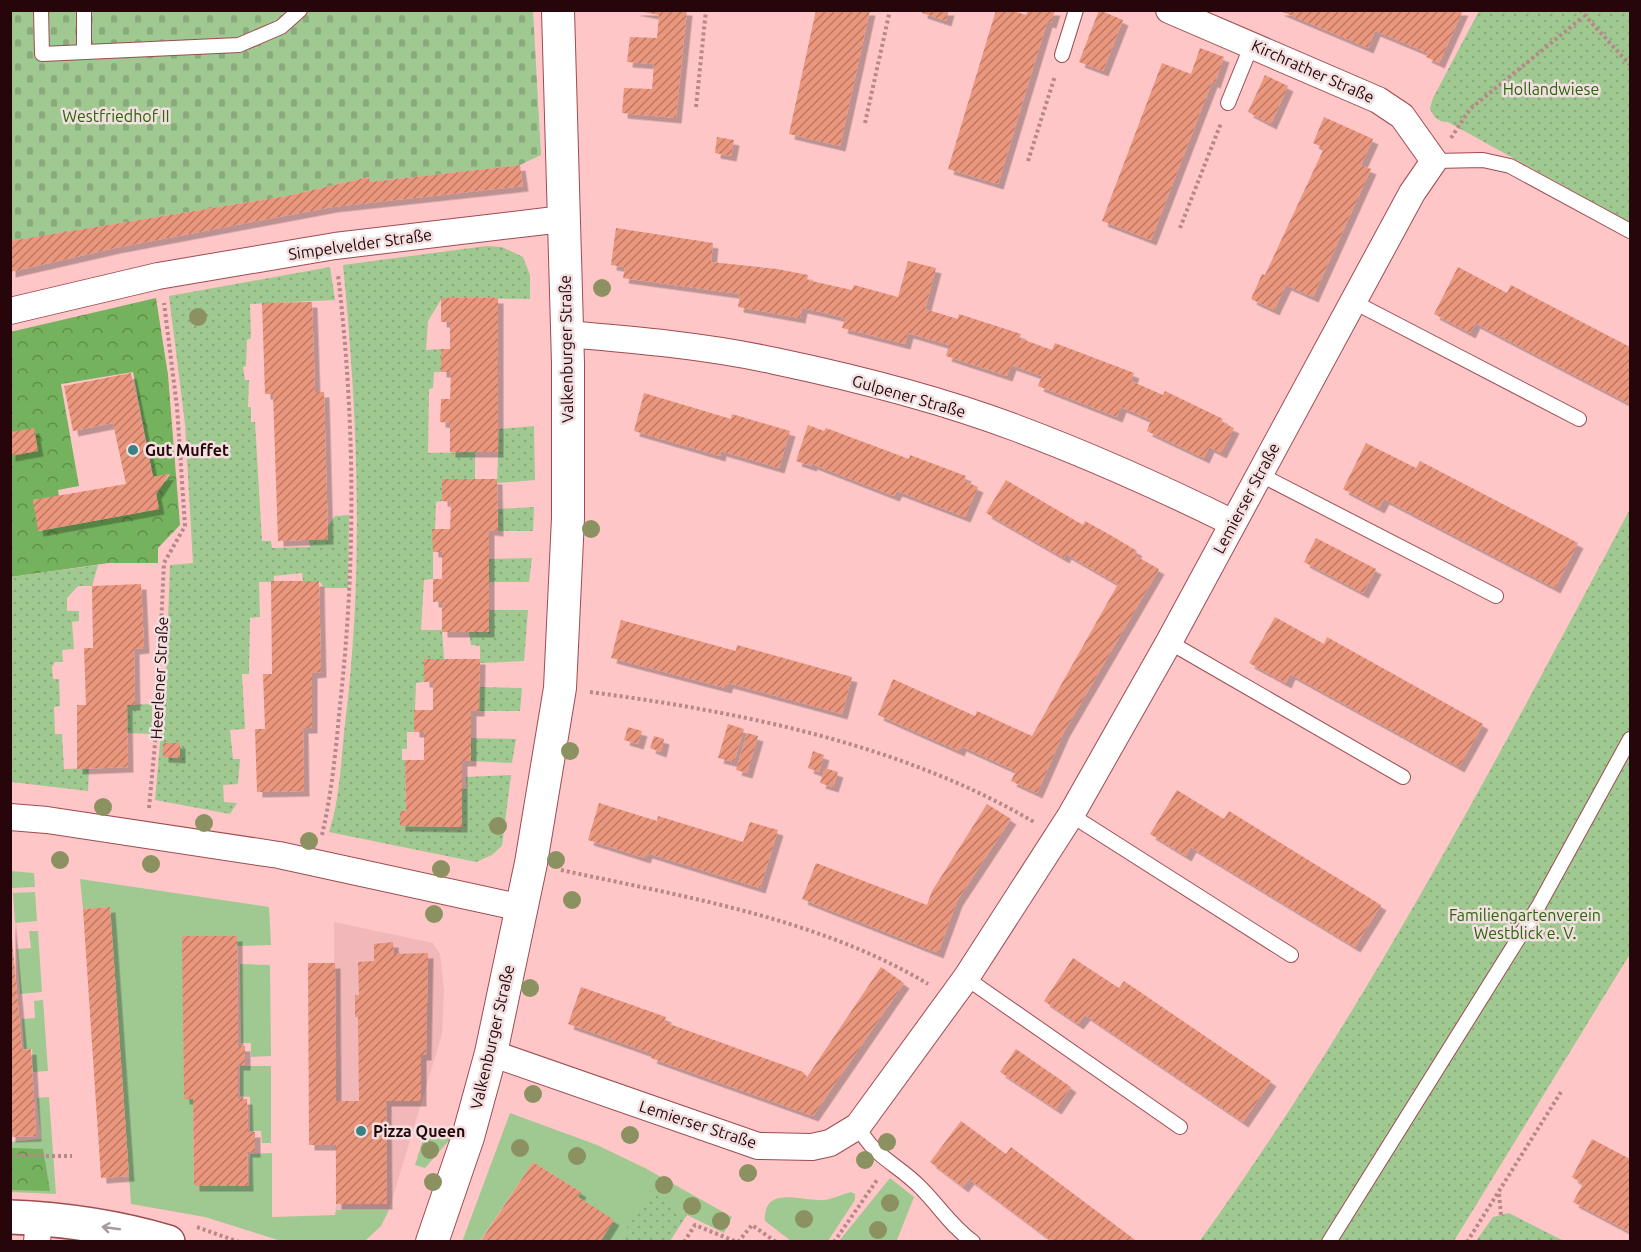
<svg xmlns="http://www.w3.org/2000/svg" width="1641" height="1252" font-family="Ubuntu,sans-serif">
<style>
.built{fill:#f2b7b8}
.grass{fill:#a0c891}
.forest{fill:url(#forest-crowns);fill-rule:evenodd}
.cemetery{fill:url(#cemetery-stones)}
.park{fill:url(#park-dots)}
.building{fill:url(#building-hatch);filter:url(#shadow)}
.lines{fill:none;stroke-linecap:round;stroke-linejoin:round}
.service-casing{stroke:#9d4c51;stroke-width:16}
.minor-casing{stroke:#9d4c51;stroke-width:28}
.tertiary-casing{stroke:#9d4c51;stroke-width:34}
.secondary-casing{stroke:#9d4c51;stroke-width:36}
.path{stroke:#b88789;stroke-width:4;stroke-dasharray:3 3;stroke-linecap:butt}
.service{stroke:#fff;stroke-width:14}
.minor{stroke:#fff;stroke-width:26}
.tertiary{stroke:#fff;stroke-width:32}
.secondary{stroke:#fff;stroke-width:33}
.tree{fill:#8b9160}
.oneway{stroke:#a89b9d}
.poi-dot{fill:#398284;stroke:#f2dfdf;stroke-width:2}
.labels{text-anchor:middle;stroke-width:5;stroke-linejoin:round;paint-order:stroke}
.street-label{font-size:16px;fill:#26060a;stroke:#f2dfdf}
.park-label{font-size:16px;fill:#2c650c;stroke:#f2dfdf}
.poi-label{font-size:16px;font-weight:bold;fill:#26060a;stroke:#f2dfdf;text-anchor:start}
</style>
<defs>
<pattern id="forest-crowns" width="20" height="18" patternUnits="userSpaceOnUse" patternTransform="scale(1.5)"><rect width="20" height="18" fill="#75b25d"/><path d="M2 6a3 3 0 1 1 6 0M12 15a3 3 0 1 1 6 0" fill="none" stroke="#608f4b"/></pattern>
<pattern id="cemetery-stones" width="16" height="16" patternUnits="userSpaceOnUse" patternTransform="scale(1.5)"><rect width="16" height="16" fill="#a0c891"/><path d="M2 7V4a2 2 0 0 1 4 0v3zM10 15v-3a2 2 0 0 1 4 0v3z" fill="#8aaa7c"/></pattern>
<pattern id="park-dots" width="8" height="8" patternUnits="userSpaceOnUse" patternTransform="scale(1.5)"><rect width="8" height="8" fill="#a0c891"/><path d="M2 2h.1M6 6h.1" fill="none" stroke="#8aaa7c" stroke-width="1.8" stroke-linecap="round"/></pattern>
<pattern id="building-hatch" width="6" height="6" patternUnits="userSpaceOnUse" patternTransform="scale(1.5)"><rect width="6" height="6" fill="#ea977e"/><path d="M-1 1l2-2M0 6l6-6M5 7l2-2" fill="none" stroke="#bd7965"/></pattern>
<filter id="shadow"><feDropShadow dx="5.5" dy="5.5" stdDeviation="0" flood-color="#0004"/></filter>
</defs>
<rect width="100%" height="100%" fill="#ffc6c7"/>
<!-- built -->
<path class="built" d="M334 922 433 943 440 954 444 991 442 1034 389 1210H336Z"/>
<!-- grass -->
<g class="grass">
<path d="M11 871 34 873 35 887 11 888Z"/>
<path d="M80 879 269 907 271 945 237 946V936L183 937 184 1099H193L194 1186H249L250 1154 272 1153V1217L335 1215 336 1210H389L381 1226 366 1240 281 1241 205 1217 131 1204 110 907 83 909Z"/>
<path d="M35 892 37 921 15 923 13 893Z"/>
<path d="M29 931H38L42 992 20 994 17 949 31 948Z"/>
<path d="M240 964 270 965 271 1056 251 1057V1043H241Z"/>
<path d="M43 1000 48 1071 33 1072 32 1049H24L22 1019 35 1018 34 1001Z"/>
<path d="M240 1066H271V1143H262L261 1131H250V1097L240 1096Z"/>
<path d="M49 1097 56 1194 11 1192 10 1142 41 1139 37 1098Z"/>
<path d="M510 1113 597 1145 645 1168 732 1217 724 1233 687 1215 650 1192 618 1241H600L578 1197 581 1192 533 1162 480 1241 462 1242Z"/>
<path d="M450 1130H454L453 1136 425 1168 415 1165 424 1136 433 1138Z"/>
<path d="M890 1178 914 1197 897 1240 899 1241H839Z"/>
<path d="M851 1192 855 1194V1200L828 1241H791L765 1221C763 1184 803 1202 824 1200 833 1199 842 1194 851 1192Z"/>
</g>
<!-- forest -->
<g class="forest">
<path d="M156 298 168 375 180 525 158 548V563H109L11 577 10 332ZM133 372 153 477 170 474 156 494 159 509 39 531 33 500 59 496 58 490 79 486 61 384Z"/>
<path d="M11 1148 43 1149 50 1191 11 1190Z"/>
</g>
<!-- cemetery -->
<path class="cemetery" d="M11 11H533L541 155 520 165 370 182 369 177 287 196 11 241Z"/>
<!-- park -->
<g class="park">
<path d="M1479 11H1630V223L1448 122C1439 123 1432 116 1430 108L1433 98Z"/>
<path d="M486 246 502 247 523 257 530 275V299L442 298 428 321 426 350 441 349V372H434L433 388 429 389 428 453 475 452V479H443L442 501 436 502 435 529H433V579L424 580 421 630H442L444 659 424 660V682L416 683 414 732H407V749H402V760H405L406 811 400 826 462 827V789H467L466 777 511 775 502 846 492 855 476 862 329 832C340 799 341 759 345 724 364 572 358 417 343 265Z"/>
<path d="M330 267 335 300 250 304 251 338 247 340 246 366 243 367 245 380H249L248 407H251V422H255L262 541H271L272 548 310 547 309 540 328 539V526L335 516 349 515 348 588H325L319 581H303L302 573 274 576V582H259L260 617 250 618 249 674H242L245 729 230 730 233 759H240L238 784 223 785 224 802 237 803 230 814 155 800 166 676 170 565 193 563 185 424 169 296Z"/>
<path d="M534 426 535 480 497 483 499 429Z"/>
<path d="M534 507 533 531H498V509Z"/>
<path d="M1630 509V954L1454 1241 1199 1242C1366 1011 1497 759 1630 509Z"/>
<path d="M532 558 529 582H489L488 559Z"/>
<path d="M98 565 92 586H78L67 598V611H79V621L72 622 74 649 62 650 63 662H55L52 667 53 679H59L60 706 54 707 55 734H62L64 769 89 768 88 791 11 782 10 577Z"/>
<path d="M489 610H528L524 661 480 663V646L471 645 469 632Z"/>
<path d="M479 687 522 688 520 711H479Z"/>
<path d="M152 704V734L127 733V705Z"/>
<path d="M470 738 516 739 512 763 471 761Z"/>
<path d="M650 1191 687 1215 670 1241H618Z"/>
<path d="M1509 1213 1564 1241H1476L1493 1217Z"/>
</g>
<!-- building -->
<g class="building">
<path d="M633 10H687L676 118 622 113 624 88 652 89 654 64 627 62 630 37 657 38 659 15Z"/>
<path d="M816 10H870L840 146 789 134Z"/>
<path d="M922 10H949L946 21 922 13Z"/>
<path d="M996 10H1011L1026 15 1028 10H1055L1051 23 1047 22 998 184 948 169Z"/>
<path d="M1099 10 1123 20 1103 71 1079 62Z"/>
<path d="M1278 10H1463L1439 63 1426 57 1428 53 1375 31 1368 48Z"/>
<path d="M1200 48 1224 57 1215 83 1212 82 1151 240 1102 221 1162 63 1191 74Z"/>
<path d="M1265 75 1288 86 1271 124 1248 112Z"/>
<path d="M1324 117 1373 139 1361 165 1371 169 1313 297 1286 285 1274 310 1251 299 1262 274 1265 275 1324 148 1313 143Z"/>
<path d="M717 137 734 140 731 156 715 153Z"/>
<path d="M520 165 523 186 332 207 115 248 10 272V241L287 196 369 177 370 182Z"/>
<path d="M616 228 713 243 711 262 777 269 808 275 807 280 852 290 854 285 898 297 908 261 936 268 925 309 958 319 959 314 1021 334 1019 338 1052 350 1055 343 1134 373 1131 381 1163 395 1165 391 1223 419 1221 422 1234 428 1221 453 1209 447 1204 458 1147 431 1151 420 1133 412 1121 407 1117 417 1038 386 1042 376 1011 365 1007 376 946 356 949 345 908 333 905 344 842 328 845 318 821 312 802 308 800 318 738 307 740 294 623 278 625 267 611 265Z"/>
<path d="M1458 267 1507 293 1511 285 1630 347V404L1475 323 1470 333 1434 314Z"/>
<path d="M441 298H498V452H450V423L440 422 441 399H450L451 372H441V349H450V322H441Z"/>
<path d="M312 302 315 392H324L328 539 278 541 273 394H265L262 303Z"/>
<path d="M131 373 153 477 169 474 156 494 159 509 38 531 33 500 126 484 113 423 73 431 64 386Z"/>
<path d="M644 393 731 419 732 414 790 431 779 468 721 451 720 456 634 431Z"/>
<path d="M808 425 824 431 826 428 909 459 910 455 966 476 964 481 978 487 965 517 897 491 894 496 812 464 811 466 796 461Z"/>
<path d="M34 428 38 451 10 456V432Z"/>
<path d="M1366 443 1416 468 1420 461 1578 543 1555 588 1384 499 1379 508 1343 489Z"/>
<path d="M442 479H497L498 531 489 530V632H442V602H433V579H442V552H433L432 529H450L451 502 442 501Z"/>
<path d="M1006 480 1083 525 1085 521 1112 536 1137 551 1134 555 1159 569 1064 732 1037 793 1011 781 1016 771 961 746 959 751 878 715 893 679 975 716 977 711 1032 736 1118 584 1066 554 1064 558 986 513Z"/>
<path d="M1316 538 1376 569 1363 593 1304 562Z"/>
<path d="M271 581H319L321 672 312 673V728H303L304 791 257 792 255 729H265L263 674H272Z"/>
<path d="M141 584 144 648 134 649 135 705H127L128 767 77 769V705H86L84 648H93L92 586Z"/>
<path d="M1275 617 1324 644 1327 637 1483 724 1459 767 1290 674 1286 683 1249 663Z"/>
<path d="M621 620 736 651 737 645 852 677 842 714 728 683 726 688 611 658Z"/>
<path d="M424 659H480L479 711H471V761H462V827L400 826V811H406L405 760H424V732H414V710H433V682H424Z"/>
<path d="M728 724 744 729 734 762 718 758Z"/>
<path d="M628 727 642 731 638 744 624 740Z"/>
<path d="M747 733 758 736 747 773 736 770Z"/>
<path d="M654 736 664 739 661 752 650 748Z"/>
<path d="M163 743H180V758L163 757Z"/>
<path d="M813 751 824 755 819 772 808 768Z"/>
<path d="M825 768 838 772 833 787 820 783Z"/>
<path d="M1177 790 1224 819 1229 811 1381 905 1355 947 1191 847 1186 856 1150 834Z"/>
<path d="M599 803 657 821 658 816 743 842 750 822 778 830 760 888 647 853 645 858 588 840Z"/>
<path d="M987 804 1011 819 957 901 938 953 802 899 816 863 927 905 932 891Z"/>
<path d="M110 907 129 1176 101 1178 83 909Z"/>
<path d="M10 916 22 1050 31 1049 36 1136 10 1137Z"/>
<path d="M182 936H237L238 1046H245V1065H238V1099H247L248 1132H255V1152H247L248 1186H194L193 1099H184Z"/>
<path d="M393 942 394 954 428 953 426 1055H421V1101H386L387 1204H336V1145H309L308 963H335L336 1101H359L358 1017H355V995H359L358 962 374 961V944Z"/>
<path d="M1073 958 1119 988 1124 981 1271 1081 1243 1122 1085 1015 1078 1024 1044 1001Z"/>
<path d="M881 967 904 983 813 1116 651 1058 653 1054 568 1024 581 987 666 1017 664 1022 803 1072 807 1077Z"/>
<path d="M1016 1049 1071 1087 1056 1109 1000 1072Z"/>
<path d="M961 1121 1006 1154 1011 1147 1138 1242H1053L969 1179 963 1187 930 1162Z"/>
<path d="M1592 1139 1630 1159V1232L1573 1202 1583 1184 1572 1177Z"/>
<path d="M533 1162 581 1192 578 1197 614 1220 600 1242H480Z"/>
</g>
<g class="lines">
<!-- service casing -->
<g class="service-casing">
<g id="service">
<path d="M41 10 42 54 239 45 281 27 300 10"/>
<path d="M84 10V52"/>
<path d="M1062 55 1076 10"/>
<path d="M1228 103 1252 44"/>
<path d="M1434 161 1483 160 1510 166 1630 231"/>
<path d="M1352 301 1579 419"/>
<path d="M1259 474 1496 596"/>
<path d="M1169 642 1403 777"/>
<path d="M1071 815 1291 955"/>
<path d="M966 978 1180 1127"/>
<path d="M858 1126C873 1157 898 1164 921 1188 940 1207 950 1225 973 1242"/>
<path d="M1329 1242 1538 907 1630 739"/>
</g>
</g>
<!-- minor casing -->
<g class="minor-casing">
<g id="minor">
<path d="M10 311 158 276 335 246 563 219"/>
<path d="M567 334C637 340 707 346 775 361 856 378 939 399 1016 428 1091 456 1162 488 1233 523"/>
<path d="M10 817 47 820 279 855 522 908"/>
<path d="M491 1053 758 1146 812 1147 830 1143 858 1126 966 978 1071 815 1169 642 1412 193 1434 161 1402 116 1378 100 1169 10"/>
<path d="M37 1242 39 1218"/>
</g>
</g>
<!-- tertiary casing -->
<g class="tertiary-casing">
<path id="tertiary" d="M432 1242 468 1137 491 1053 531 863 560 688 568 518V363L558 10"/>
</g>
<!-- secondary casing -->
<g class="secondary-casing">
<path id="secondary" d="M10 1217C63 1219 117 1227 168 1242"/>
</g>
<!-- path -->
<g class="path">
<path d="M1580 10 1630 65"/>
<path d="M696 107 706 10"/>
<path d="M865 123 890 10"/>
<path d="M1451 138 1470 109 1583 17"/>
<path d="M1028 161 1055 76"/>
<path d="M1180 228 1221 123"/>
<path d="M590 692C741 712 901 744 1034 822"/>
<path d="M149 808 156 733 164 563 185 526 177 407 164 303"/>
<path d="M322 835C332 792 336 748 340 705 356 561 355 418 338 275"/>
<path d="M561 870C685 897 818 918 928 984"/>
<path d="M10 1156H72"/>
<path d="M1499 1194 1501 1215"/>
<path d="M197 1227 239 1242"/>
<path d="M684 1242 695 1225 737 1242"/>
<path d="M738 1242 752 1225 776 1242"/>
<path d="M834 1242 877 1180"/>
<path d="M1467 1242 1561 1092"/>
</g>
<!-- service -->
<use href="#service" class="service"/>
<!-- minor -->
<use href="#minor" class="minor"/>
<!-- tertiary -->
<use href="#tertiary" class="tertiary"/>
<!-- secondary -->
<use href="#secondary" class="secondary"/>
</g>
<!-- trees -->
<g class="tree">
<circle cx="602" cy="288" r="9"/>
<circle cx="198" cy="317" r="9"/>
<circle cx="591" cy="529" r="9"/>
<circle cx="570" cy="751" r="9"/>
<circle cx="103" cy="807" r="9"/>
<circle cx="204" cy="823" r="9"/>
<circle cx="498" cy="826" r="9"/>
<circle cx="309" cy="841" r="9"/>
<circle cx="60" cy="860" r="9"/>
<circle cx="556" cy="860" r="9"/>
<circle cx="151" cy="864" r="9"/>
<circle cx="441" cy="869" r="9"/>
<circle cx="572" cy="900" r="9"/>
<circle cx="434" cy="914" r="9"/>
<circle cx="530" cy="988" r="9"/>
<circle cx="533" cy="1094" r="9"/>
<circle cx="630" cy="1135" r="9"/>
<circle cx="887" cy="1142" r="9"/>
<circle cx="520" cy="1148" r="9"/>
<circle cx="430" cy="1150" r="9"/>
<circle cx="577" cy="1156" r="9"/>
<circle cx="865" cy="1160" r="9"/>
<circle cx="748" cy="1173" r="9"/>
<circle cx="433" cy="1182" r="9"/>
<circle cx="664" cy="1185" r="9"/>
<circle cx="890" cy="1203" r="9"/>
<circle cx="692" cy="1206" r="9"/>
<circle cx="804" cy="1219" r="9"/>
<circle cx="721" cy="1221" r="9"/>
<circle cx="878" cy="1230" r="9"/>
</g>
<!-- one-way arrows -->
<defs><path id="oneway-shaft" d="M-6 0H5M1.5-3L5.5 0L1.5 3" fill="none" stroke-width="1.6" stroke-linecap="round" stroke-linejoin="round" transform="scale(1.5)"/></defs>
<use class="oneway" href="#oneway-shaft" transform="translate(111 1228) rotate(-172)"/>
<!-- markers -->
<g class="poi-dot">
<circle cx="133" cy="450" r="6"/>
<circle cx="361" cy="1131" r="6"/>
</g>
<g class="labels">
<!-- street labels -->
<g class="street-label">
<text transform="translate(1313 71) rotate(24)" y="6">Kirchrather Straße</text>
<text transform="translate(360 244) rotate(-8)" y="6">Simpelvelder Straße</text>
<text transform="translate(566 349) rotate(-91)" y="6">Valkenburger Straße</text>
<text transform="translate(909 396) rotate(16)" y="6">Gulpener Straße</text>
<text transform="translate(1246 498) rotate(-62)" y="6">Lemierser Straße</text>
<text transform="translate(159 678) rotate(-87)" y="6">Heerlener Straße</text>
<text transform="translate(492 1037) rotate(-77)" y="6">Valkenburger Straße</text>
<text transform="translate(698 1124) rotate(18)" y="6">Lemierser Straße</text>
</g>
<!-- park labels -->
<g class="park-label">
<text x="1551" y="95">Hollandwiese</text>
<text x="116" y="122">Westfriedhof II</text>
<text x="1525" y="921">Familiengartenverein<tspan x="1525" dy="18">Westblick e. V.</tspan></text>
</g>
<!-- poi labels -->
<g class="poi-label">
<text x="145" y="456">Gut Muffet</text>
<text x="373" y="1137">Pizza Queen</text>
</g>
</g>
<!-- border -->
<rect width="1641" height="1252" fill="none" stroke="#26060a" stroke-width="24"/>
</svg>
